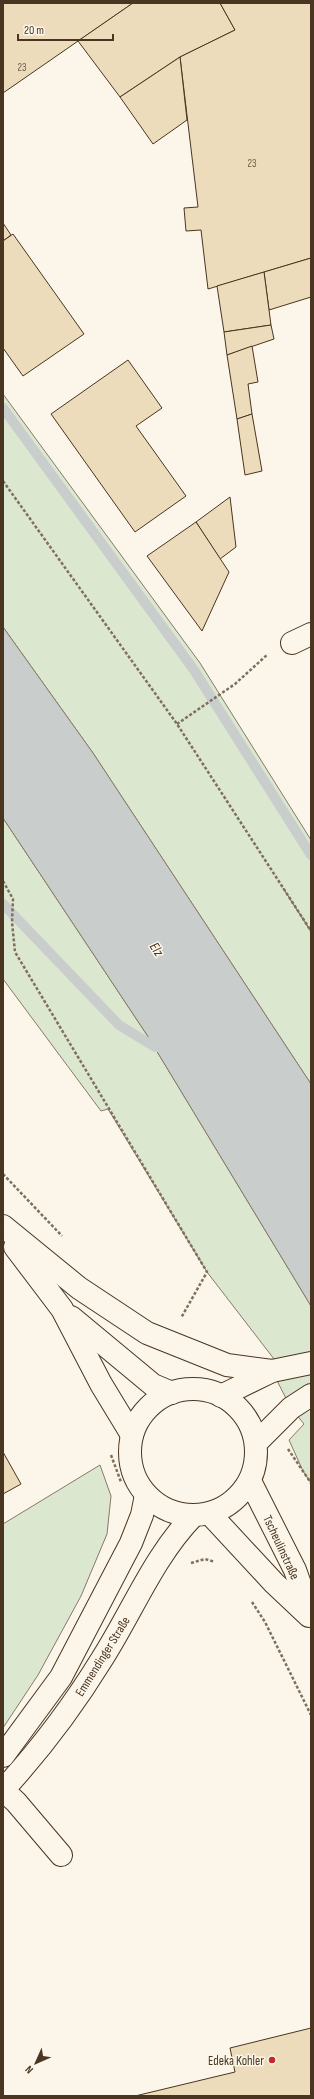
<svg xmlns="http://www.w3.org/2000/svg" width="314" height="2099" font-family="'Sofia Sans Condensed',sans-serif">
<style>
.green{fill:#dce7d0;stroke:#887966}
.water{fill:#c9cecd;stroke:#887966}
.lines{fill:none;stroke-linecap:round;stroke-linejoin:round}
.stream{stroke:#c9cecd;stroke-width:10}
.building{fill:#ecdcbc;stroke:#4a3520}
.minor-casing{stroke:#4a3520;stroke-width:24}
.major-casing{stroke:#4a3520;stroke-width:24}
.path{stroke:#7f6f5c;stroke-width:2.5;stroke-dasharray:3 2;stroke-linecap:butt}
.minor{stroke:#fbf6e9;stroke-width:22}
.major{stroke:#fbf6e9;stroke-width:22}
.poi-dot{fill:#c62828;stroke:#fbf6e9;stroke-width:1.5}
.labels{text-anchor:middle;stroke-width:3;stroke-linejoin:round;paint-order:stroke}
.number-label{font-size:11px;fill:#725f47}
.street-label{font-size:13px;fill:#4a3520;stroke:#fbf6e9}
.poi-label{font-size:13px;fill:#4a3520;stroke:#fbf6e9;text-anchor:end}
.water-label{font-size:14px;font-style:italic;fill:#4a3520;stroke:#fbf6e9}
</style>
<rect width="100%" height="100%" fill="#fbf6e9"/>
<!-- green -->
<g class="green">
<path d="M3 394 200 663 311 840V931L283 888 311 932V1084L93 753 3 627Z"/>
<path d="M3 818 147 1035 311 1306V1483L303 1471 289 1440 304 1424 291 1408 272 1371 274 1359 207 1272 108 1109 101 1111 3 979Z"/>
<path d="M100 1465 111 1496 107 1534 81 1596 38 1675 3 1728V1524Z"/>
</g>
<!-- water -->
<path class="water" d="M3 627 93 753 311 1084V1306L147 1035 3 818Z"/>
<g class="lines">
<!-- stream -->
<g class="stream">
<path d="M3 408 194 670 311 855"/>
<path d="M3 904 119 1025 155 1047H167"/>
</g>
</g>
<!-- building -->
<g class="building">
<path d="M3 3H133L3 93Z"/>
<path d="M133 3H220L235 30 180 57 120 97 78 41Z"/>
<path d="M220 3H311V258L208 289 201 230 186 231 184 208 198 207 180 57 235 30Z"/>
<path d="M180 57 187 120 153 144 120 97Z"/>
<path d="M3 223 11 235 3 241Z"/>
<path d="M13 234 84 334 23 376 3 348V241Z"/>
<path d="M311 258V297L269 310 264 272Z"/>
<path d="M264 272 271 325 224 332 217 286Z"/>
<path d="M271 325 274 339 227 355 224 332Z"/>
<path d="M252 346 258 382 248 384 252 414 237 419 227 355Z"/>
<path d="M128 360 162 408 136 426 186 496 135 532 51 414Z"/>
<path d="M252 414 262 471 245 475 237 419Z"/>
<path d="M230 497 236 547 220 559 196 522Z"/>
<path d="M196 522 229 572 202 631 147 556Z"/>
<path d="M3 1452 21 1484 3 1494Z"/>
<path d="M311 2028V2096H135L235 2072 230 2048Z"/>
</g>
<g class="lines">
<!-- minor casing -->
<g class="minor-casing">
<g id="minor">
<path d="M292 643 311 634"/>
<path d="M3 1226 79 1288 147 1333 227 1365 272 1371"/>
<path d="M15 1247 62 1309 101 1384 132 1435"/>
<path d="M71 1317 153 1385 172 1393"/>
<path d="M250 1481 295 1570 311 1615"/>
<path d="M210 1514 274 1583 309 1616"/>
<path d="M3 1790 16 1802 61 1855"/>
</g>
</g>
<!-- major casing -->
<g class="major-casing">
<g id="major">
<circle cx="193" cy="1452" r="63"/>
<path d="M221 1396 272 1371 311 1363"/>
<path d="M256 1443 291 1408 311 1395"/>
<path d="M3 1756 61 1677 131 1543 142 1515 146 1495"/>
<path d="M3 1790C40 1750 73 1706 102 1659 132 1612 154 1556 193 1516"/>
</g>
</g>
<!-- path -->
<g class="path">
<path d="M3 481 177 724 311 931"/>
<path d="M177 724 235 684 268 654"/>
<path d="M3 881 13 899 12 922 15 952 207 1272 181 1318"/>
<path d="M3 1174 62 1236"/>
<path d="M288 1449 311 1483"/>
<path d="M111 1455 121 1482"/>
<path d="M191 1563 205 1559 215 1562"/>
<path d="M252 1602 265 1622 311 1715"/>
</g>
<!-- minor -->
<use href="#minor" class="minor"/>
<!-- major -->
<use href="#major" class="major"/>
</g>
<!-- markers -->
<circle class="poi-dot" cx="272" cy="2060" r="4"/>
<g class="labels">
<!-- number labels -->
<g class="number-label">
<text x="22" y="71">23</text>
<text x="252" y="167">23</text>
</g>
<!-- street labels -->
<g class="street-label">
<text transform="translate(282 1547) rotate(65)" y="5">Tscheulinstraße</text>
<text transform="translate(102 1656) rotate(-58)" y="5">Emmendinger Straße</text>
</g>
<!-- poi labels -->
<g class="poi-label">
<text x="264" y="2065">Edeka Kohler</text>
</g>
<!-- water labels -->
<g class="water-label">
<text transform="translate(157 949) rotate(56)" y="5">Elz</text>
</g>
</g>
<!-- border -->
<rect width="314" height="2099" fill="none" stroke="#4a3520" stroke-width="8"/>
<!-- north arrow -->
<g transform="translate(36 2063) rotate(225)" stroke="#fbf6e9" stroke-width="3" paint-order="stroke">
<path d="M0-3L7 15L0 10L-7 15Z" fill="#4a3520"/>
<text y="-6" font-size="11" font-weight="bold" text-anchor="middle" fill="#4a3520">N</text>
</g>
<!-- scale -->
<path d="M18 34v6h95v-6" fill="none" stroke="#4a3520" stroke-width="2"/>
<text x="24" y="34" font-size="12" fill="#4a3520" stroke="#fbf6e9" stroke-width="3" paint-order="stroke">20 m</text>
</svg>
